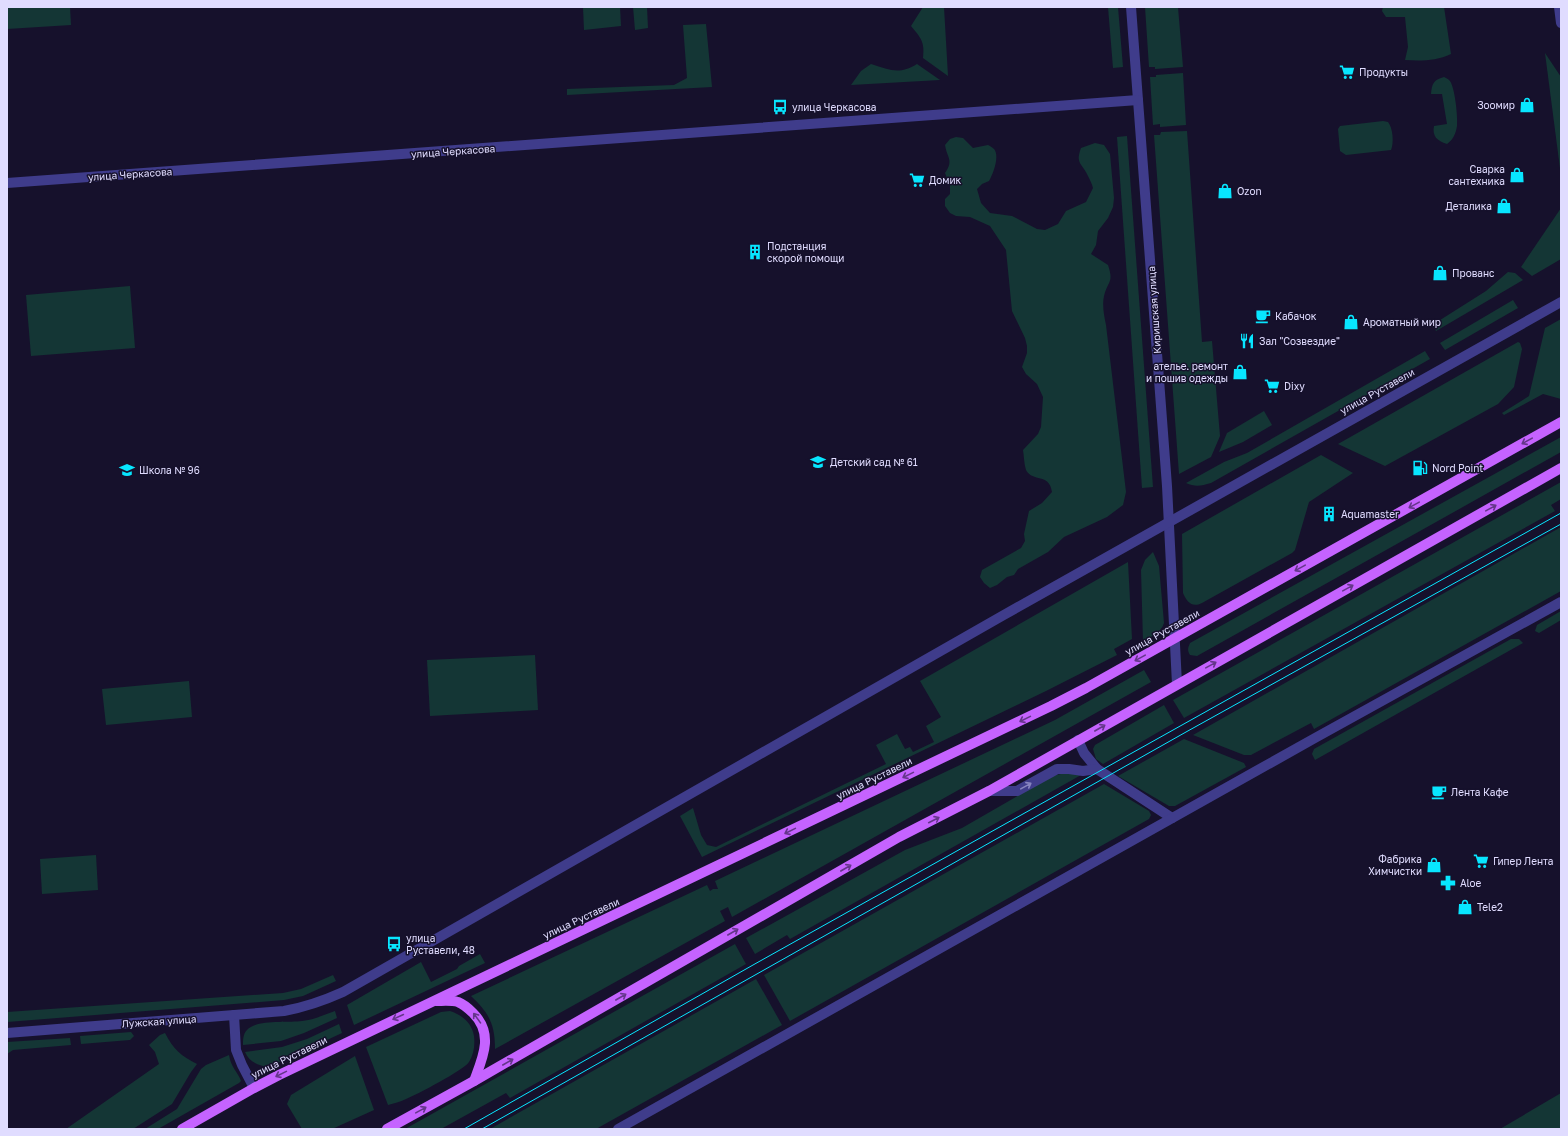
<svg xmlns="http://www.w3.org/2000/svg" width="1568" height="1136" font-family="'Golos Text',sans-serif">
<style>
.green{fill:#143635}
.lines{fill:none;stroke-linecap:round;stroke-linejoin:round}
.minor{stroke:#3f3c8b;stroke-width:10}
.primary{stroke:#c563ff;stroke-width:10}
.tram{stroke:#08e6ff;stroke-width:1}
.oneway{stroke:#65368b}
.oneway2{stroke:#8784bf}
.labels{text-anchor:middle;stroke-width:3;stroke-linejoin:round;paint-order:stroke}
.poi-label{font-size:10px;fill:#e0dcff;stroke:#16112c;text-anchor:start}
.street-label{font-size:10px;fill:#e0dcff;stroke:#16112c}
</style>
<rect width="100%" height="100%" fill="#16112c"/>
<!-- green -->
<g class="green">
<path d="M7 7H70L71 25 7 29Z"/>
<path d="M583 7H620L621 26 584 30Z"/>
<path d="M633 7H647L648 28 635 30Z"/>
<path d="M923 7H944L948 76 923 58C925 42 921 38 911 26Z"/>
<path d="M1108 7H1118L1123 67 1113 68Z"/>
<path d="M1145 7H1178L1183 67 1155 69V67H1149Z"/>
<path d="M1383 7H1444L1451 54C1436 61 1421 61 1405 60L1408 47 1405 17H1386L1382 11Z"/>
<path d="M706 24 712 87 567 95V89L674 85 687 78 683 25Z"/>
<path d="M1545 53 1561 77V176Z"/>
<path d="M871 64C890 70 899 75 917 64L940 80 851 85 861 71Z"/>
<path d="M1183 73 1186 125 1160 127V124L1153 125 1150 77H1156V75Z"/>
<path d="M1444 77C1446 78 1448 79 1449 80 1455 85 1458 118 1457 126 1456 133 1453 140 1447 144 1437 141 1432 136 1434 126L1447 124 1442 94H1431C1432 84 1433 80 1444 77Z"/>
<path d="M1383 121 1388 122C1393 128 1394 143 1391 150L1346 155 1340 151 1338 129 1340 126Z"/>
<path d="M1187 131 1202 342 1212 341 1220 436 1211 457 1179 474 1154 135H1160L1161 132Z"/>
<path d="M1127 136 1153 487 1142 488 1117 137Z"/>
<path d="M956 137 963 138 973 148 988 145C990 146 992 147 994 149 1000 156 993 174 989 181L982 184 977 189 981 203 990 213 1012 216 1037 229 1045 230 1058 224 1066 211 1086 202 1093 188C1092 184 1090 180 1088 176 1082 163 1075 164 1081 148L1095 143 1104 145 1110 154 1114 198 1113 207 1108 218 1098 231 1096 245 1091 254 1108 265C1114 283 1108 280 1104 296 1102 305 1104 316 1106 325L1126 492 1123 505 1107 517 1064 537 1048 552 1018 569 1014 575 1007 577 997 585 990 588 984 583 980 577 982 570 1021 548 1025 541 1024 534 1029 511 1042 503 1052 492C1049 472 1033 483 1026 470 1024 464 1024 456 1023 450L1038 434 1041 427 1043 397 1037 384 1026 374 1022 367 1027 353V346L1025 338 1012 311 1006 250 990 226 970 217 956 216 950 213 945 206V199L950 194V186L945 173C954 160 947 158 945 145L950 139Z"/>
<path d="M1561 208V259L1532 276 1521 267Z"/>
<path d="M1508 272 1515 273 1523 280 1436 331 1434 327 1437 322 1486 291Z"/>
<path d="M130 286 135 348 31 356 26 295Z"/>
<path d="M1513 300 1518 308 1445 350 1440 343Z"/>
<path d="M1561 319V399L1543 394 1504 415 1502 413 1529 396 1545 328Z"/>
<path d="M1518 342 1520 343 1522 349 1514 387 1498 404 1385 466 1338 444Z"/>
<path d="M1425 351 1430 359 1211 483C1201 486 1195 487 1186 483L1224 462 1247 453Z"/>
<path d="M1264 411 1272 425 1243 442 1219 452 1227 433Z"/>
<path d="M1561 437V452L1197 656 1190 655C1187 650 1188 648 1190 643Z"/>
<path d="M1321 455 1353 473 1309 502 1295 550 1292 553 1202 603C1192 608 1187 602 1183 593L1182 534Z"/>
<path d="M1561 482V499L1551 505 1555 511 1184 718 1173 700Z"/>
<path d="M1561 527V591L1314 729 1311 723 1251 755H1244L1193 735Z"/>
<path d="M1153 552 1159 566 1164 623C1161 633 1151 636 1143 642L1141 570 1145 560Z"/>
<path d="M1128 562 1132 639 1114 649 1117 655 1046 691 702 857 680 816 693 808 701 835 707 845 716 847 886 764 876 745 897 734 905 749 910 747 913 752 934 742 926 726 941 717 920 681Z"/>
<path d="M1561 611V620L1539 633 1535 631 1537 625Z"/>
<path d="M1511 639H1519L1523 643 1315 760 1312 754 1314 749Z"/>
<path d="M535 655 538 710 430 716 427 660Z"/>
<path d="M1144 670 1151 682 732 917 728 907 720 911 725 921 495 1049C495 1024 489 1013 471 996L707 885 710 891 713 889H718L715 881 1055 720Z"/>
<path d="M189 681 192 717 106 725 102 689Z"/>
<path d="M1164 705 1174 723 1103 764 1096 759 1093 749 1095 745Z"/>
<path d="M1184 739 1244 763 1246 767 1175 806H1169L1118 776Z"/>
<path d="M1065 773 1081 775 790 939 787 935 755 954 746 938 905 850 962 828 1052 776Z"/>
<path d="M1104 784 1149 811 1151 815 1149 819 790 1021 764 975Z"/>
<path d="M96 855 98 890 42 894 40 859Z"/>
<path d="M735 944 746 964 510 1098 506 1093 441 1129H405Z"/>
<path d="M480 954 485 963 354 1025 347 1005 421 962 431 982 457 969 459 966Z"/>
<path d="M333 975 336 981 303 996 284 1000 7 1022V1012L283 993 301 989Z"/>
<path d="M756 979 782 1025 596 1129H490Z"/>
<path d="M335 1011 337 1018 304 1033 281 1041 243 1045C243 1040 243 1034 247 1030 257 1019 288 1023 302 1021 313 1020 324 1015 335 1011Z"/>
<path d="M450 1011C462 1015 472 1023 474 1036 475 1045 474 1054 469 1062 464 1070 416 1095 406 1099 400 1102 394 1103 388 1105L366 1047 441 1012Z"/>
<path d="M339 1024 342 1033 269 1067C259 1066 249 1062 245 1052L282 1047 307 1039Z"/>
<path d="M131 1032 134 1036 130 1040 81 1044 80 1036Z"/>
<path d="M165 1033C173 1049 181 1056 197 1064L191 1072 172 1104 133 1129H66L159 1064 155 1052 149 1045 160 1035Z"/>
<path d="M70 1038 71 1045 13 1050 7 1054V1042Z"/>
<path d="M229 1055C231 1068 238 1072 241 1081L239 1083 158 1129H145L177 1109 201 1069 206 1065Z"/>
<path d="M355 1056 374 1110 332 1129H302L287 1104 291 1095Z"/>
<path d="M1561 1093V1129H1500Z"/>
</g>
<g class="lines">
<!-- minor -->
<g class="minor">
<path d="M1131 7 1167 486 1177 684"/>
<path d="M1559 7 1561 23"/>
<path d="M7 183 1138 100"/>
<path d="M1078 740 1084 753 1097 769 1172 818"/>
<path d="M989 791H1017L1057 769H1069L1083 771 1097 769"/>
<path d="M234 1015 236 1050 242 1065 254 1088"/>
<path d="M7 1033 284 1011C306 1007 323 1001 343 992L1002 616 1561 302"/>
<path d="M618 1129 1315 738 1561 602"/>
</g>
<!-- primary -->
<g class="primary">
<path d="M436 1001C443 1001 451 1000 458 1002 463 1004 468 1008 473 1013 494 1034 483 1057 474 1081"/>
<path d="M182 1129 254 1088 279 1075 1051 706 1086 688 1561 422"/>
<path d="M387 1129 474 1081 899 837 989 791 1561 468"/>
</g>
<!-- tram -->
<g class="tram">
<path d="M464 1129 753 965 1561 513"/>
<path d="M482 1129 1186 732 1561 524"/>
</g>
</g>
<!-- one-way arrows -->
<defs><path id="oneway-shaft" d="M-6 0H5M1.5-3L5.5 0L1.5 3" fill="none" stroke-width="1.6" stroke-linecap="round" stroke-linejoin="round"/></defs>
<g class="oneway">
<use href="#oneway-shaft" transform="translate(1527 441) rotate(151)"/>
<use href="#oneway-shaft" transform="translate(1414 505) rotate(151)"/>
<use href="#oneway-shaft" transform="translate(1491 508) rotate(-29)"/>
<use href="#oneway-shaft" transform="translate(1300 568) rotate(151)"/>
<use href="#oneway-shaft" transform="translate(1348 588) rotate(-29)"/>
<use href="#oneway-shaft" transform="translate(1140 658) rotate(151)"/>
<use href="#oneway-shaft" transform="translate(1211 665) rotate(-29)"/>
<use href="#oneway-shaft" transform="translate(1025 719) rotate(154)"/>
<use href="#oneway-shaft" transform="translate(1100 728) rotate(-30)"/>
<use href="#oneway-shaft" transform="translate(908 775) rotate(154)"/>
<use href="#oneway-shaft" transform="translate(934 820) rotate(-27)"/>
<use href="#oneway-shaft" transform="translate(790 831) rotate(154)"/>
<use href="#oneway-shaft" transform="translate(846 868) rotate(-30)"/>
<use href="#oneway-shaft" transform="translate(733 932) rotate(-30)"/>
<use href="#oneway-shaft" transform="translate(621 997) rotate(-30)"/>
<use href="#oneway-shaft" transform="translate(398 1017) rotate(155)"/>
<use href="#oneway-shaft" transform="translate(477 1018) rotate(-126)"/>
<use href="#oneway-shaft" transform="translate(508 1062) rotate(-30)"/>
<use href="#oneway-shaft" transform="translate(281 1074) rotate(154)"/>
<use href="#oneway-shaft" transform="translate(421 1110) rotate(-29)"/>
</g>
<use class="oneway2" href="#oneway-shaft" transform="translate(1026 786) rotate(-29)"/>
<!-- icons -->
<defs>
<g id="supermarket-bare" transform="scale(1.2)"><path d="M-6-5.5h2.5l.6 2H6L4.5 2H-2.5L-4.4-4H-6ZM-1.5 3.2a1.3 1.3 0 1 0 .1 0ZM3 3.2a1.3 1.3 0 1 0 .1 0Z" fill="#08e6ff" stroke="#16112c" stroke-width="2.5" paint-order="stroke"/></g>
<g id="shop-bare" transform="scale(1.2)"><path d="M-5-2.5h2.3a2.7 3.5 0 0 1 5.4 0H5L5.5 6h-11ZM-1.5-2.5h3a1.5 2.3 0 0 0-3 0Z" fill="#08e6ff" stroke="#16112c" stroke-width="2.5" paint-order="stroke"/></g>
<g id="bus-bare" transform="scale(1.2)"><path d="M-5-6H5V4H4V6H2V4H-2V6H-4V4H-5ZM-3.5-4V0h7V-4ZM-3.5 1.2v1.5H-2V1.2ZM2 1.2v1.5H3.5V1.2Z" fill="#08e6ff" stroke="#16112c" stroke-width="2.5" paint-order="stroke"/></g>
<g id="building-bare" transform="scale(1.2)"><path d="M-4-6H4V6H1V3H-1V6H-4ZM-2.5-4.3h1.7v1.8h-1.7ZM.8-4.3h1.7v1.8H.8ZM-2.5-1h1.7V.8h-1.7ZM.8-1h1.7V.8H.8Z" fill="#08e6ff" stroke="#16112c" stroke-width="2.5" paint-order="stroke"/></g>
<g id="cafe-bare" transform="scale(1.2)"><path d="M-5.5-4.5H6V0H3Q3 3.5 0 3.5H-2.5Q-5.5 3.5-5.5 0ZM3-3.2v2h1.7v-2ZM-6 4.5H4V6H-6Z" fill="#08e6ff" stroke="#16112c" stroke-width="2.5" paint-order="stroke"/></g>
<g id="restaurant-bare" transform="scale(1.2)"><path d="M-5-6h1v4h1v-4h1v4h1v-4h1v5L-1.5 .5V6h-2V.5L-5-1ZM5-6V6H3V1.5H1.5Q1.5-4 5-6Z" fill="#08e6ff" stroke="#16112c" stroke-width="2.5" paint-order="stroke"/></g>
<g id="school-bare" transform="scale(1.2)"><path d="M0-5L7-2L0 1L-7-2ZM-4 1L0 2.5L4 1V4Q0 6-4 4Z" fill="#08e6ff" stroke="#16112c" stroke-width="2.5" paint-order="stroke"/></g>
<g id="fuel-bare" transform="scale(1.2)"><path d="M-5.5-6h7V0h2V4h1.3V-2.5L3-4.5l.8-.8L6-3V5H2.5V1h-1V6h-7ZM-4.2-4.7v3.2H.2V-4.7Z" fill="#08e6ff" stroke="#16112c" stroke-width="2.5" paint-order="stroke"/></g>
<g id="pharmacy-bare" transform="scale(1.2)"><path d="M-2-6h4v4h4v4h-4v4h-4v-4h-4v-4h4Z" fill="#08e6ff" stroke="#16112c" stroke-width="2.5" paint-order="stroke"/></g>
</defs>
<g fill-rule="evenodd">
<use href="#supermarket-bare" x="1347" y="72"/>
<use href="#shop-bare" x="1527" y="105"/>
<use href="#bus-bare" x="780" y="107"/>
<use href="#shop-bare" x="1517" y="175"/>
<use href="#supermarket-bare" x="917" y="180"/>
<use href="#shop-bare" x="1225" y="191"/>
<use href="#shop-bare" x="1504" y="206"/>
<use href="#building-bare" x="755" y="252"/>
<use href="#shop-bare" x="1440" y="273"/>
<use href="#cafe-bare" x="1263" y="316"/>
<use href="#shop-bare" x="1351" y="322"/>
<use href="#restaurant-bare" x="1247" y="341"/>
<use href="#shop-bare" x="1240" y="372"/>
<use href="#supermarket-bare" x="1272" y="386"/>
<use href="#school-bare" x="818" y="462"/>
<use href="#fuel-bare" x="1420" y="468"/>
<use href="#school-bare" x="127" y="470"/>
<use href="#building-bare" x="1329" y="514"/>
<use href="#cafe-bare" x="1439" y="792"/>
<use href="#supermarket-bare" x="1481" y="861"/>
<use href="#shop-bare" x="1434" y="865"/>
<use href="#pharmacy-bare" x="1448" y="883"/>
<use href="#shop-bare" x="1465" y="907"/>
<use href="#bus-bare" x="394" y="944"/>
</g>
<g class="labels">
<!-- poi labels -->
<g class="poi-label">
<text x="1359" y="76">Продукты</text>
<text x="1515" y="109" text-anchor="end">Зоомир</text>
<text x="792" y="111">улица Черкасова</text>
<text x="1505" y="173" text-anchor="end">Сварка<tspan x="1505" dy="12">сантехника</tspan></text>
<text x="929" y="184">Домик</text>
<text x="1237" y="195">Ozon</text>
<text x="1492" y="210" text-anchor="end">Деталика</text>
<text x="767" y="250">Подстанция<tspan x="767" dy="12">скорой помощи</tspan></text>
<text x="1452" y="277">Прованс</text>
<text x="1275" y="320">Кабачок</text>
<text x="1363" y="326">Ароматный мир</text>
<text x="1259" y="345">Зал "Созвездие"</text>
<text x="1228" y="370" text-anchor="end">ателье. ремонт<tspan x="1228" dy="12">и пошив одежды</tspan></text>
<text x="1284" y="390">Dixy</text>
<text x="830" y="466">Детский сад № 61</text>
<text x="1432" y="472">Nord Point</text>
<text x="139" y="474">Школа № 96</text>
<text x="1341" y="518">Aquamaster</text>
<text x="1451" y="796">Лента Кафе</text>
<text x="1422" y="863" text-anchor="end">Фабрика<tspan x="1422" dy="12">Химчистки</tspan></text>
<text x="1493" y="865">Гипер Лента</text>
<text x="1460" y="887">Aloe</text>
<text x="1477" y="911">Tele2</text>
<text x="406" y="942">улица<tspan x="406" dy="12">Руставели, 48</tspan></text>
</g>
<!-- street labels -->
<g class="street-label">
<text transform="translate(453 151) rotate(-4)" y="4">улица Черкасова</text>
<text transform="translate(130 174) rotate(-4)" y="4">улица Черкасова</text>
<text transform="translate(1154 310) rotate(-94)" y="4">Киришская улица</text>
<text transform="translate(1377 391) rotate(-29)" y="4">улица Руставели</text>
<text transform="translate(1162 632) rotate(-29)" y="4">улица Руставели</text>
<text transform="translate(874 778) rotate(-26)" y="4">улица Руставели</text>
<text transform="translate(581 918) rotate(-25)" y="4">улица Руставели</text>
<text transform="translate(159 1021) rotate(-4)" y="4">Лужская улица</text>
<text transform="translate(289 1057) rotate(-26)" y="4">улица Руставели</text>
</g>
</g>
<!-- border -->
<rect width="1568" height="1136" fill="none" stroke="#e0dcff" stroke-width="16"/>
</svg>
